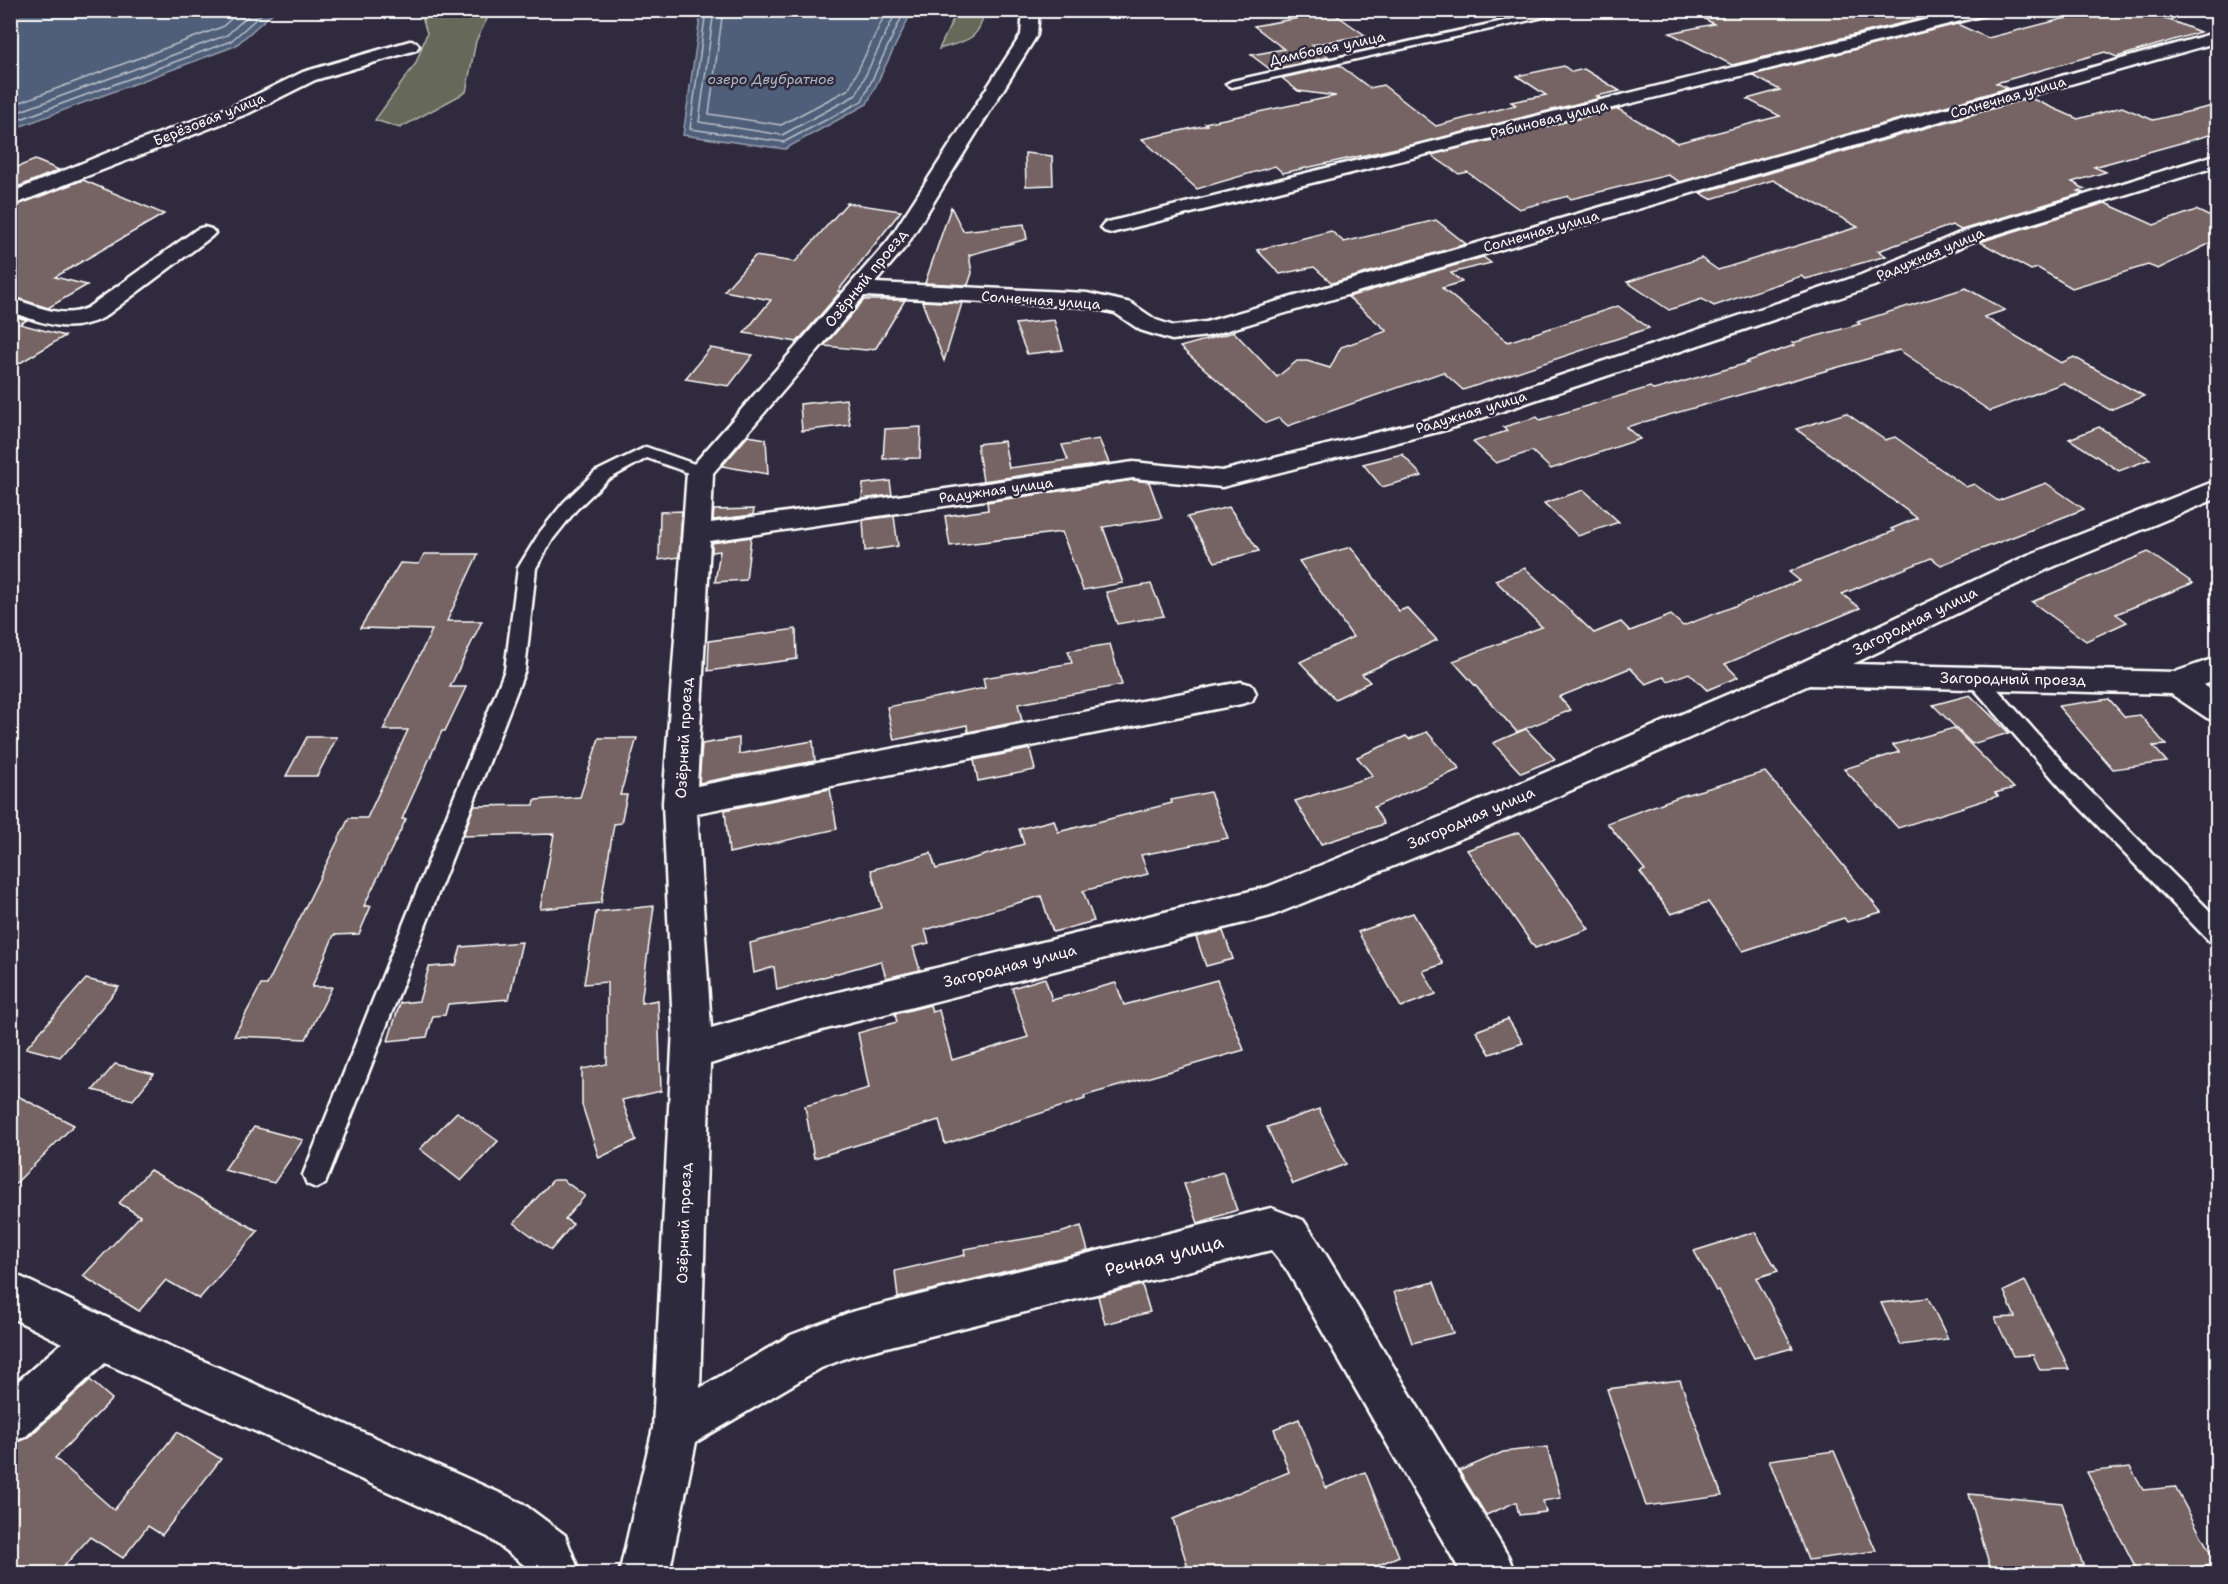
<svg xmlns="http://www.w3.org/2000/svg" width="2228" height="1584" font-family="'Shantell Sans',sans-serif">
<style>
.green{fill:#66695a;stroke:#b2b4ac;stroke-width:1.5}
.water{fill:#505e79;stroke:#969eaf;stroke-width:1.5}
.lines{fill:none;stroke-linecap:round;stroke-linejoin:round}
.shore{stroke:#b9bfc9;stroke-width:1.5}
.building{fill:#766363;stroke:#fff;stroke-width:1.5}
.service-casing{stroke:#fff;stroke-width:5}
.minor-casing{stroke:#fff;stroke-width:5}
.service{fill:#2f2a3d;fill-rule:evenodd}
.minor{fill:#2f2a3d;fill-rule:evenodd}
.labels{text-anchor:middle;stroke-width:5;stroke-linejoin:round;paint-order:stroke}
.far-street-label{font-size:14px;fill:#fff;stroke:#2f2a3d}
.far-water-label{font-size:14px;font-style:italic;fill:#b0b7c3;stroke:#2f2a3d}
.street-label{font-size:15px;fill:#fff;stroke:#2f2a3d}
.near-street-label{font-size:18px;fill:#fff;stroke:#2f2a3d}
</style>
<rect width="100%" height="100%" fill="#2f2a3d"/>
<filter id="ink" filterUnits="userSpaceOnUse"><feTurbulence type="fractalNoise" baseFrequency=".0167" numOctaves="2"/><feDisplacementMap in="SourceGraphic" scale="12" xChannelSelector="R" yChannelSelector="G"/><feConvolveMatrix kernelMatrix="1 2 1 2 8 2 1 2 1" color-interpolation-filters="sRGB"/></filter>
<g filter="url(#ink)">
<!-- green -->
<g class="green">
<path d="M420 11H491L476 41 466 92 400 128 375 120 416 63 427 33Z"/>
<path d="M957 11H984C980 41 965 41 939 49Z"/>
</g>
<!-- water -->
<g class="water">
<path d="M11 10H275V11L235 46 11 130Z"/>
<path d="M701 11V10L912 11 867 104 785 149 683 135Z"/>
</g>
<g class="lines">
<!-- shore -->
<g class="shore">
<path d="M706 10 690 129 784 142 862 101 905 10"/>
<path d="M714 10 699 122 782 135 856 95 897 10"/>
<path d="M723 10 709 114 781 125 849 89 887 10"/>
<path d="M10 106 222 27 241 10"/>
<path d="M10 115 227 35 254 10"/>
<path d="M10 123 231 41 266 10"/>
</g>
</g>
<!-- building -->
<g class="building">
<path d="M1744 10H1924L1935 15 1732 65 1670 33 1714 24 1705 19Z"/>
<path d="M2098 10H2144L2200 32 2117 57 2105 52 1996 83 2008 88 1680 182 1668 175 1571 199 1568 196 1519 209 1467 172 1459 174 1431 155 1618 109 1677 143 1780 116 1747 99 1780 90 1752 75 1957 24 1988 38Z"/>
<path d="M1332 12 1365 35 1312 45 1329 57 1271 70 1251 55 1284 49 1254 26Z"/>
<path d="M1339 65 1370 88 1383 85 1436 126 1516 105 1511 102 1546 95 1517 76 1564 66 1572 72 1584 69 1620 91 1596 96 1600 98 1415 144 1283 173 1275 166 1197 189 1142 139 1207 125 1205 123 1336 96 1298 91 1282 78Z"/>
<path d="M2030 98 2078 119 2122 107 2153 120 2217 105V133L2094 167 2106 172 2072 182 2085 189 2078 191 2083 193 1961 230 1952 225 1878 251 1886 256 1806 279 1801 276 1714 306 1702 299 1669 310 1627 282 1701 258 1718 270 1858 227 1773 180 1711 199 1700 193Z"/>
<path d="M1025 153 1052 156 1053 185 1026 186Z"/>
<path d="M35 160 59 170 10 190V170Z"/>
<path d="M83 180 164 214 55 277 87 285 48 308 10 296V208Z"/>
<path d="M847 203 901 211 838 291H841L797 342 744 333 771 300 724 291 755 256 795 262Z"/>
<path d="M2105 203 2154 225 2196 210 2217 220V240L2158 269 2148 265 2072 288 2038 268 2031 270 1980 242Z"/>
<path d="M951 207 963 231 1024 224 1027 239 969 255 972 273 968 285 925 283Z"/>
<path d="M1436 220 1466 244 1332 283 1314 267 1280 274 1257 250 1331 231 1344 242Z"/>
<path d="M1483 257 1491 263 1451 273 1462 282 1442 288 1508 342 1618 306 1649 328 1463 390 1443 372 1288 426 1279 418 1266 423 1180 347 1234 332 1277 377 1297 361H1307L1330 368 1341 347 1387 331 1348 297Z"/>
<path d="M1966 288 2005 310 1984 317 2061 363 2074 357 2144 396 2110 410 2063 383 1990 411 1899 350 1626 427 1640 439 1551 469 1532 451 1496 463 1473 442 1507 431 1503 427 1537 417 1540 420 1650 387 1654 390 1748 363 1746 362 1795 345 1792 343 1860 324 1857 322Z"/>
<path d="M864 300H905L876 348 866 350 824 346Z"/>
<path d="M922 301 962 303 944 361Z"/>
<path d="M10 315 27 320 20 324 65 336 10 369Z"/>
<path d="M1054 320 1063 350 1027 354 1015 324Z"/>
<path d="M710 348 753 355 729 386 685 379Z"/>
<path d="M846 399 850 425 802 431 800 404Z"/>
<path d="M1846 413 1885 440 1895 437 1966 487 1974 484 1998 501 2046 483 2084 509 1941 565 1931 558 1842 594 1860 608 1725 664 1738 677 1707 690 1689 673 1668 681 1664 677 1646 684 1630 668 1559 697 1571 710 1517 732 1453 661 1542 627 1495 580 1525 568 1594 633 1621 622 1630 631 1671 615 1683 626 1800 581 1789 572 1894 531 1891 529 1917 518 1796 429Z"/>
<path d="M921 427 920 458 883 459 885 429Z"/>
<path d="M2099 427 2150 459 2119 471 2069 439Z"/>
<path d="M748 436 766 439 768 474 722 466Z"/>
<path d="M1099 439 1109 463 983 481 977 444 1004 441 1009 468 1068 460 1062 445Z"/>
<path d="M1402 454 1422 476 1382 487 1363 464Z"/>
<path d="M1133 480 1149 482 1162 518 1103 527 1123 583 1083 590 1062 532 950 546 945 516 988 510 987 502Z"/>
<path d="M890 481 892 495 862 499 863 484Z"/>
<path d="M1584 490 1619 522 1578 536 1544 503Z"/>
<path d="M1229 507 1259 551 1215 562 1187 517Z"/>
<path d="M754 509 753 515 713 520 714 510Z"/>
<path d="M682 511 679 557 659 560 660 512Z"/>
<path d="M894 516 898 546 865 551 863 520Z"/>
<path d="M751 537 746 580 715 582 720 551 712 552V543Z"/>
<path d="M1351 547 1399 611 1407 608 1437 640 1362 674 1370 682 1335 699 1300 662 1353 637 1299 561Z"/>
<path d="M2148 552 2193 583 2116 614 2127 622 2086 641 2032 602Z"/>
<path d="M424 554H478L447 621H482L450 687H466L445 731H442L402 819H406L364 906H371L359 934 334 935 312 987H332L306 1039 234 1036 261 985H267L349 818H367L408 730H383L432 630 360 628 400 563 419 564Z"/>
<path d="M1151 584 1164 616 1117 624 1106 592Z"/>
<path d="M796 629 797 659 708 671 709 641Z"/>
<path d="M1110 644 1122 685 1018 704 1022 721 968 732 967 725 894 740 887 707 985 688 983 678 1072 663 1068 651Z"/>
<path d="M1970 695 2009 733 1972 744 1933 705Z"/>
<path d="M2109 699 2125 717 2140 715 2166 745 2153 746 2167 762 2113 769 2058 706Z"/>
<path d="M1954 728 2014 788 1995 793 1998 796 1898 828 1844 769 1899 752 1893 745Z"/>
<path d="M1526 729 1555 759 1521 773 1493 743Z"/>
<path d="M1427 732 1460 769 1374 807 1384 824 1321 844 1295 801 1373 776 1357 757 1406 736 1409 739Z"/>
<path d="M307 737H337L317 776H286Z"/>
<path d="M599 738H637L620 795H627L621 823 614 824 601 903 540 909 554 834 463 836 474 806 534 805 535 800 580 797Z"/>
<path d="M739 738V754L813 741 815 761 699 783 702 744Z"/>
<path d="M1030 749 1035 770 978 781 974 760Z"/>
<path d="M1765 772 1817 833 1881 912 1847 922 1844 918 1743 951 1708 902 1671 914 1640 872 1645 870 1607 823 1681 796Z"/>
<path d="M830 789 837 829 729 853 725 810Z"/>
<path d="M1210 792 1228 838 1141 855 1148 874 1083 891 1094 921 1053 932 1041 896 925 930 929 943 913 947 920 970 886 978 881 961 777 990 774 967 754 973 750 943 882 908 871 870 931 853 936 869 1024 844 1019 829 1054 820 1058 832 1172 803 1171 800Z"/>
<path d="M1519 832 1589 929 1535 948 1467 850Z"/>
<path d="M654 906 641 1003 658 1000 661 1091 622 1100 636 1140 599 1158 582 1105V1069L607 1064V982L584 984 596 912Z"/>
<path d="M1413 913 1443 964 1423 971 1436 994 1401 1007 1358 932Z"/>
<path d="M1223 931 1233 959 1206 966 1196 937Z"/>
<path d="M522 942 509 999 448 1004 445 1015 433 1016 427 1037 388 1041 400 1003 419 1001 429 967 456 965 461 947Z"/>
<path d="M1045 978 1052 1000 1116 983 1124 1005 1217 980 1244 1050 1084 1096 1085 1099 945 1144 939 1120 814 1158 805 1106 869 1088 858 1033 897 1022 895 1014 930 1005 932 1012 939 1010 952 1060 1028 1037 1012 988Z"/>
<path d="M86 979 119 987 60 1057 26 1048Z"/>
<path d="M1508 1019 1523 1043 1490 1054 1476 1031Z"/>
<path d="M115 1064 154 1074 133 1100 93 1090Z"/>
<path d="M10 1092 74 1125 10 1189Z"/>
<path d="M1319 1109 1346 1164 1293 1184 1267 1127Z"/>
<path d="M457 1112 498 1141 461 1181 420 1149Z"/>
<path d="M254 1127 303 1140 274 1183 224 1170Z"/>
<path d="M150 1170 258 1231 199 1299 166 1280 139 1311 83 1276 140 1216 119 1203Z"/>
<path d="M1223 1172 1237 1210 1198 1223 1184 1184Z"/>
<path d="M553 1180H563L585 1196 565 1219 573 1224 551 1250 514 1223Z"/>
<path d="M1081 1226 1088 1251 898 1298 895 1271 965 1255 964 1249 1060 1233Z"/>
<path d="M1755 1232 1778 1271 1756 1278 1793 1348 1754 1358 1719 1290 1716 1291 1694 1251Z"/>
<path d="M2025 1281 2062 1354 2069 1369 2040 1370 2033 1355 2013 1356 1995 1318 2015 1317 2004 1291Z"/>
<path d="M1434 1282 1453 1333 1412 1343 1394 1292Z"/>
<path d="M1142 1285 1150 1312 1105 1324 1098 1296Z"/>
<path d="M1928 1298 1948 1339 1901 1345 1881 1303Z"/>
<path d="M90 1380 112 1399 55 1458 114 1510 177 1432 221 1459 162 1535 148 1526 123 1558 90 1537 57 1574H10V1445L28 1438Z"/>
<path d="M1680 1380 1722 1496 1646 1506 1607 1389Z"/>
<path d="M1299 1419 1326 1488 1365 1472 1399 1556 1358 1574H1190L1173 1519 1289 1472 1274 1429Z"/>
<path d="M1547 1447 1561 1498 1543 1501 1546 1512 1519 1515 1516 1502 1486 1515 1459 1471 1503 1452Z"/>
<path d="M1834 1451 1876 1551 1808 1560 1769 1460Z"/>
<path d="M2130 1467 2143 1490 2175 1487 2217 1565 2183 1569 2185 1574H2139L2087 1472Z"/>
<path d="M1969 1494 2062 1503 2086 1574H1992Z"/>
</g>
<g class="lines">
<!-- service casing -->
<g class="service-casing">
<g id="service">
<path d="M1553 10H1575L1232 87 1226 84 1232 81Z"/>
<path d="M646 447 706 468 708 472 706 476 700 477 647 458 607 480 576 510 553 539 536 568 525 670 325 1184 316 1188 307 1184 303 1175 505 670 518 568 540 532 564 502 595 472Z"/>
<path d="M1976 671 1983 673 2077 778 2218 919V945L2210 942 2063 790 1969 683 1966 678 1969 673Z"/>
</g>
</g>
<!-- minor casing -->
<g class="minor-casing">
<g id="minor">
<path d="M1023 10H1039L1037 35 907 245 875 283 1087 293 1131 303 1156 320 1174 326 1206 322 1769 158 2218 32V42L1783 166 1208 336 1172 340 1140 330 1115 313 1087 307 864 296 713 473 711 523 1133 462 1222 471 1431 419 1861 275 1957 234 2218 154V166L1971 242 1877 285 1449 429 1222 487 1133 478 710 541 697 786 1241 682 1252 685 1256 693 1252 701 1241 704 697 813 711 1028 822 996 1267 887 1455 811 1794 666 2028 555 2218 480V498L2048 569 1853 664 2175 672 2218 657V680L2203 685 2218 694V722L2207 718 2171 694 1809 685 1479 831 1271 916 822 1030 710 1064 700 1388 791 1335 851 1312 1271 1208 1303 1220 1317 1240 1508 1556 1515 1574H1462L1287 1270 1271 1250 851 1356 821 1368 696 1442 669 1574H619L653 1428 673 1028 663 803 687 472 888 241 1021 35Z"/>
<path d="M1965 10H1995L1993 13 1111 233 1104 231 1101 227 1104 223Z"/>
<path d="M410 41 416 42 419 46 416 50 315 80 249 113 10 206V193L109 152 235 105 303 72Z"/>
<path d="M204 227 211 229 215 233 211 237 103 318C66 335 47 323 10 312V298C36 305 62 320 87 308L197 229Z"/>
<path d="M10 1272 116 1322 522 1503 565 1535 580 1574H530L528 1568 488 1537 105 1363 26 1436 10 1443V1388L62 1343 10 1317Z"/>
</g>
</g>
<!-- service -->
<use href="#service" class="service"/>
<!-- minor -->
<use href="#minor" class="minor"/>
</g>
</g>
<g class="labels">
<!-- far-street labels -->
<g class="far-street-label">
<text transform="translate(1327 48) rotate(-12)" y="5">Дамбовая улица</text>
<text transform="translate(2008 97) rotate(-16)" y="5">Солнечная улица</text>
<text transform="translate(209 119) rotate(-22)" y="5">Берёзовая улица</text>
<text transform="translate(1549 119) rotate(-14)" y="5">Рябиновая улица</text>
<text transform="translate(1541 231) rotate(-16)" y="5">Солнечная улица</text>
<text transform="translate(1930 254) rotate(-23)" y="5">Радужная улица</text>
<text transform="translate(1041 300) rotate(4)" y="5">Солнечная улица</text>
<text transform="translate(1471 412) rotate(-17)" y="5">Радужная улица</text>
<text transform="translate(996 490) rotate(-8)" y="5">Радужная улица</text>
</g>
<!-- far-water labels -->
<g class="far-water-label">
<text x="771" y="84">озеро Двубратное</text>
</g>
<!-- street labels -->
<g class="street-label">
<text transform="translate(866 278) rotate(-51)" y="5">Озёрный проезд</text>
<text transform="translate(1915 621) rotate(-26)" y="5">Загородная улица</text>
<text transform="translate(2013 679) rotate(1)" y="5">Загородный проезд</text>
<text transform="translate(684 738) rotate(-87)" y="5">Озёрный проезд</text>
<text transform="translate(1471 818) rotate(-23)" y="5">Загородная улица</text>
<text transform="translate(1010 966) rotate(-14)" y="5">Загородная улица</text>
<text transform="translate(684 1223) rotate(-88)" y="5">Озёрный проезд</text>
</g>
<!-- near-street labels -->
<g class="near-street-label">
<text transform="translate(1164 1256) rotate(-14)" y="6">Речная улица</text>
</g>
</g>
<!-- margin -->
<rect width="2228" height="1584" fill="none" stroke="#2f2a3d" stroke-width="36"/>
<rect x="18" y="18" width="2192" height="1548" fill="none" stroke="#fff" stroke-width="2" filter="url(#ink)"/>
</svg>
